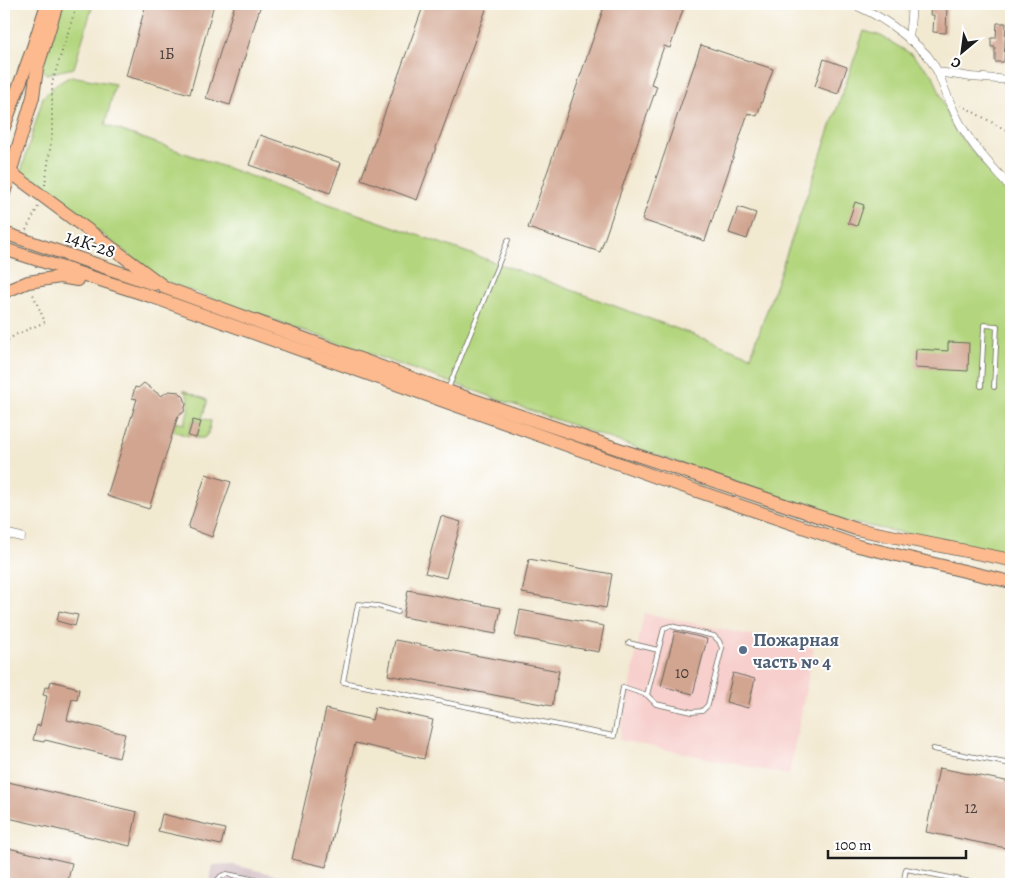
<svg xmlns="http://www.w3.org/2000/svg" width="1015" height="888" font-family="Alegreya,serif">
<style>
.built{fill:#f7d0cd}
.industrial{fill:#d2bec3}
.green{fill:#b3d57d;stroke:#68784c}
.building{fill:#d1a590}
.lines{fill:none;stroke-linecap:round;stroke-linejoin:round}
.service-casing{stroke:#67645b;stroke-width:5.5}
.minor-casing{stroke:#67645b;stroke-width:9}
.primary-casing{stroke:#67645b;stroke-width:14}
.path{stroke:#67645b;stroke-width:2;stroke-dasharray:1 4;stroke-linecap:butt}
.service{stroke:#fff;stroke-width:4}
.minor{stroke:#fff;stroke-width:8}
.primary{stroke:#fcba8e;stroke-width:12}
.service-dot{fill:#5c6f8a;stroke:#fff;stroke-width:2}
.labels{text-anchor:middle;stroke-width:4;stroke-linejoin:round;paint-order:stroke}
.number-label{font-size:16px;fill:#493e39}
.street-label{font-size:19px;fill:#1c1c1c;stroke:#fff}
.service-label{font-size:19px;font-weight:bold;fill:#4e5e75;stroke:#fff;text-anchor:start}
</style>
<rect width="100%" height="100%" fill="#fff"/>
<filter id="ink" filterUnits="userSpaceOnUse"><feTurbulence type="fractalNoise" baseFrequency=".02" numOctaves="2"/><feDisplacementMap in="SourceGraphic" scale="10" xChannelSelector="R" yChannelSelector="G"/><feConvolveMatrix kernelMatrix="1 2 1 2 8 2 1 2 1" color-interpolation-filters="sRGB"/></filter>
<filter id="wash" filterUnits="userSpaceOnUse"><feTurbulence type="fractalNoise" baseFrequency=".0096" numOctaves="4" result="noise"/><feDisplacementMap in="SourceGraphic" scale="20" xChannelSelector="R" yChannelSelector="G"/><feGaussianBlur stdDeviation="1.12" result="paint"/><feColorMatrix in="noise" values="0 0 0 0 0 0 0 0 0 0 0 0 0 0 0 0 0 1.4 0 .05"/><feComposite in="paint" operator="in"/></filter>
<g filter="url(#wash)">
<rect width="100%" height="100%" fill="#f2e9d1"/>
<!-- built -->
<path class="built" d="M644 613 814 648 789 775 619 740Z"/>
<!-- industrial -->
<path class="industrial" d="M229 864 316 884H209L213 865Z"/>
<!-- green -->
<g class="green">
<path d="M63 4H93L74 68 46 74 42 69Z"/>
<path d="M864 31 881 36 911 54 933 75 953 128 1011 197V554L847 522 163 281 21 172 43 97 54 86 71 76 115 84 105 125 514 269 751 356Z"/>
<path d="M183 390 207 400V403L202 418 211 421 208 434 204 438H196L201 422 193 420 188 436 173 431 176 422 184 424C188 411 193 401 183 390Z"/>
</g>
<g id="blocks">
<!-- building -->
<g class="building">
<path d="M146 4H214L190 94 126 76Z"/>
<path d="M235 4H261L230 105 206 98Z"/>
<path d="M424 4H488L417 200 361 179Z"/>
<path d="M605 4H685L670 48 664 46 651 84 657 86 600 252 528 228Z"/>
<path d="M931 4H947L946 33 933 32 934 15H930Z"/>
<path d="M997 23H1006L1004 62H995V47H991V38H996Z"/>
<path d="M701 45 773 69 757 116 748 113 705 241 642 220Z"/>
<path d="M824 59 847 67 838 94 815 86Z"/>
<path d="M260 135 341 163 330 193 249 165Z"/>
<path d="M855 202 864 205 857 226 848 223Z"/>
<path d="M738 207 756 213 747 239 729 233Z"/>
<path d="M948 342 969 343 968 371 915 368 916 349 948 351Z"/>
<path d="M144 383 161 396 169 391 179 392 184 397 186 404 184 412 178 416 149 509 107 496 137 399 132 398 135 387 138 388Z"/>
<path d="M193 420 201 422 196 438 188 436Z"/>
<path d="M206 474 231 482 212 537 188 528Z"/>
<path d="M441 516 461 522 446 578 425 573Z"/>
<path d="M529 559 612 574 606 608 522 593Z"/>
<path d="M408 590 501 608 496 634 403 617Z"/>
<path d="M520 610 604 626 599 652 515 637Z"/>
<path d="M59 611 78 615 75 626 57 621Z"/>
<path d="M675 631 707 639 693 694 661 686Z"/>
<path d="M395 640 559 671 552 706 388 675Z"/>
<path d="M733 673 755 679 748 708 726 702Z"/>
<path d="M51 681 75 687V688L79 689 77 700 72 699 67 720 125 734 119 758 45 740 44 742 33 740 37 725 40 726 47 696 43 695 45 687 49 688Z"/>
<path d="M375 707 433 720 424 759 355 743 326 867 292 859 326 709 372 720Z"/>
<path d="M939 768 1011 782V849L926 832Z"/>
<path d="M4 781 137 812 130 846 4 817Z"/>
<path d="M162 814 225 829 221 845 158 831Z"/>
<path d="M4 847 72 863 67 884H4Z"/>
</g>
</g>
</g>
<g filter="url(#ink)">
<use href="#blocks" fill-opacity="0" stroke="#67645b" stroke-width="1"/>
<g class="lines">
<!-- service casing -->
<g class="service-casing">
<g id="service">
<path d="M981 386 984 325 997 326 994 387"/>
<path d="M448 389 508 240"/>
<path d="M398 612 378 606 358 604 343 682 614 736 623 687 647 695 656 704 692 712 702 711 708 705 722 648 719 641 714 636 671 626 664 628 647 695"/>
<path d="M629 643 658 650"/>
<path d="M933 749 1011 764"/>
<path d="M214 884 221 876 227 874 277 884"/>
<path d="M903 884 906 869 981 884"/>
</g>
</g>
<!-- minor casing -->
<g class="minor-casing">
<g id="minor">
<path d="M852 4C879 14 907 35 927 55 931 60 934 66 938 72L971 77 1011 80"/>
<path d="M909 40 912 4"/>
<path d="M938 72C948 99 959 127 977 149 988 163 1000 175 1011 188"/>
<path d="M4 533 21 537"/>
</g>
</g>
<!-- primary casing -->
<g class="primary-casing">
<g id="primary">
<path d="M4 127 32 50 47 4"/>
<path d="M10 172 166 288 447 391 856 529 1011 560"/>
<path d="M4 193 33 97 37 69 57 4"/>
<path d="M4 233 154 284"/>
<path d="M4 249 150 296 659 478 858 546 1011 582"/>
<path d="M4 292 28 282 60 277 77 280"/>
</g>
</g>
<!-- path -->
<g class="path">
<path d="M961 105 1011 133"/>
<path d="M45 185 52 135V83L77 4"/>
<path d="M26 230 39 205"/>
<path d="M4 343 15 335 45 322 32 292"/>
</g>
<!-- service -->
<use href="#service" class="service"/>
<!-- minor -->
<use href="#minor" class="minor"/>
<!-- primary -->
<use href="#primary" class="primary"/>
</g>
</g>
<!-- markers -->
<circle class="service-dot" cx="743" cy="650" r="5"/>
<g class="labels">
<!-- number labels -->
<g class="number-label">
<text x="167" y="59">1Б</text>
<text x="682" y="678">10</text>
<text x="971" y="813">12</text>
</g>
<!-- street labels -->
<g class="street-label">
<text transform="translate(91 243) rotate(19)" y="7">14К-28</text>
</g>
<!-- service labels -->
<g class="service-label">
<text x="753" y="646">Пожарная<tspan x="753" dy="22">часть № 4</tspan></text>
</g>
</g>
<!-- margin -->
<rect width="1015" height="888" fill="none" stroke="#fff" stroke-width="20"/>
<!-- north arrow -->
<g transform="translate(962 52) rotate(209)" stroke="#ffffff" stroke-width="4" paint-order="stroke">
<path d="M0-4L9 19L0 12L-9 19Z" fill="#1c1c1c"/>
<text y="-8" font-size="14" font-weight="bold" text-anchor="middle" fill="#1c1c1c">С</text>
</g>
<!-- scale -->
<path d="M828 850v8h138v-8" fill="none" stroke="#1c1c1c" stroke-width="2.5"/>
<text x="835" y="850" font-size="15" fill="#1c1c1c" stroke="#ffffff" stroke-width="4" paint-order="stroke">100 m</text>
</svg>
